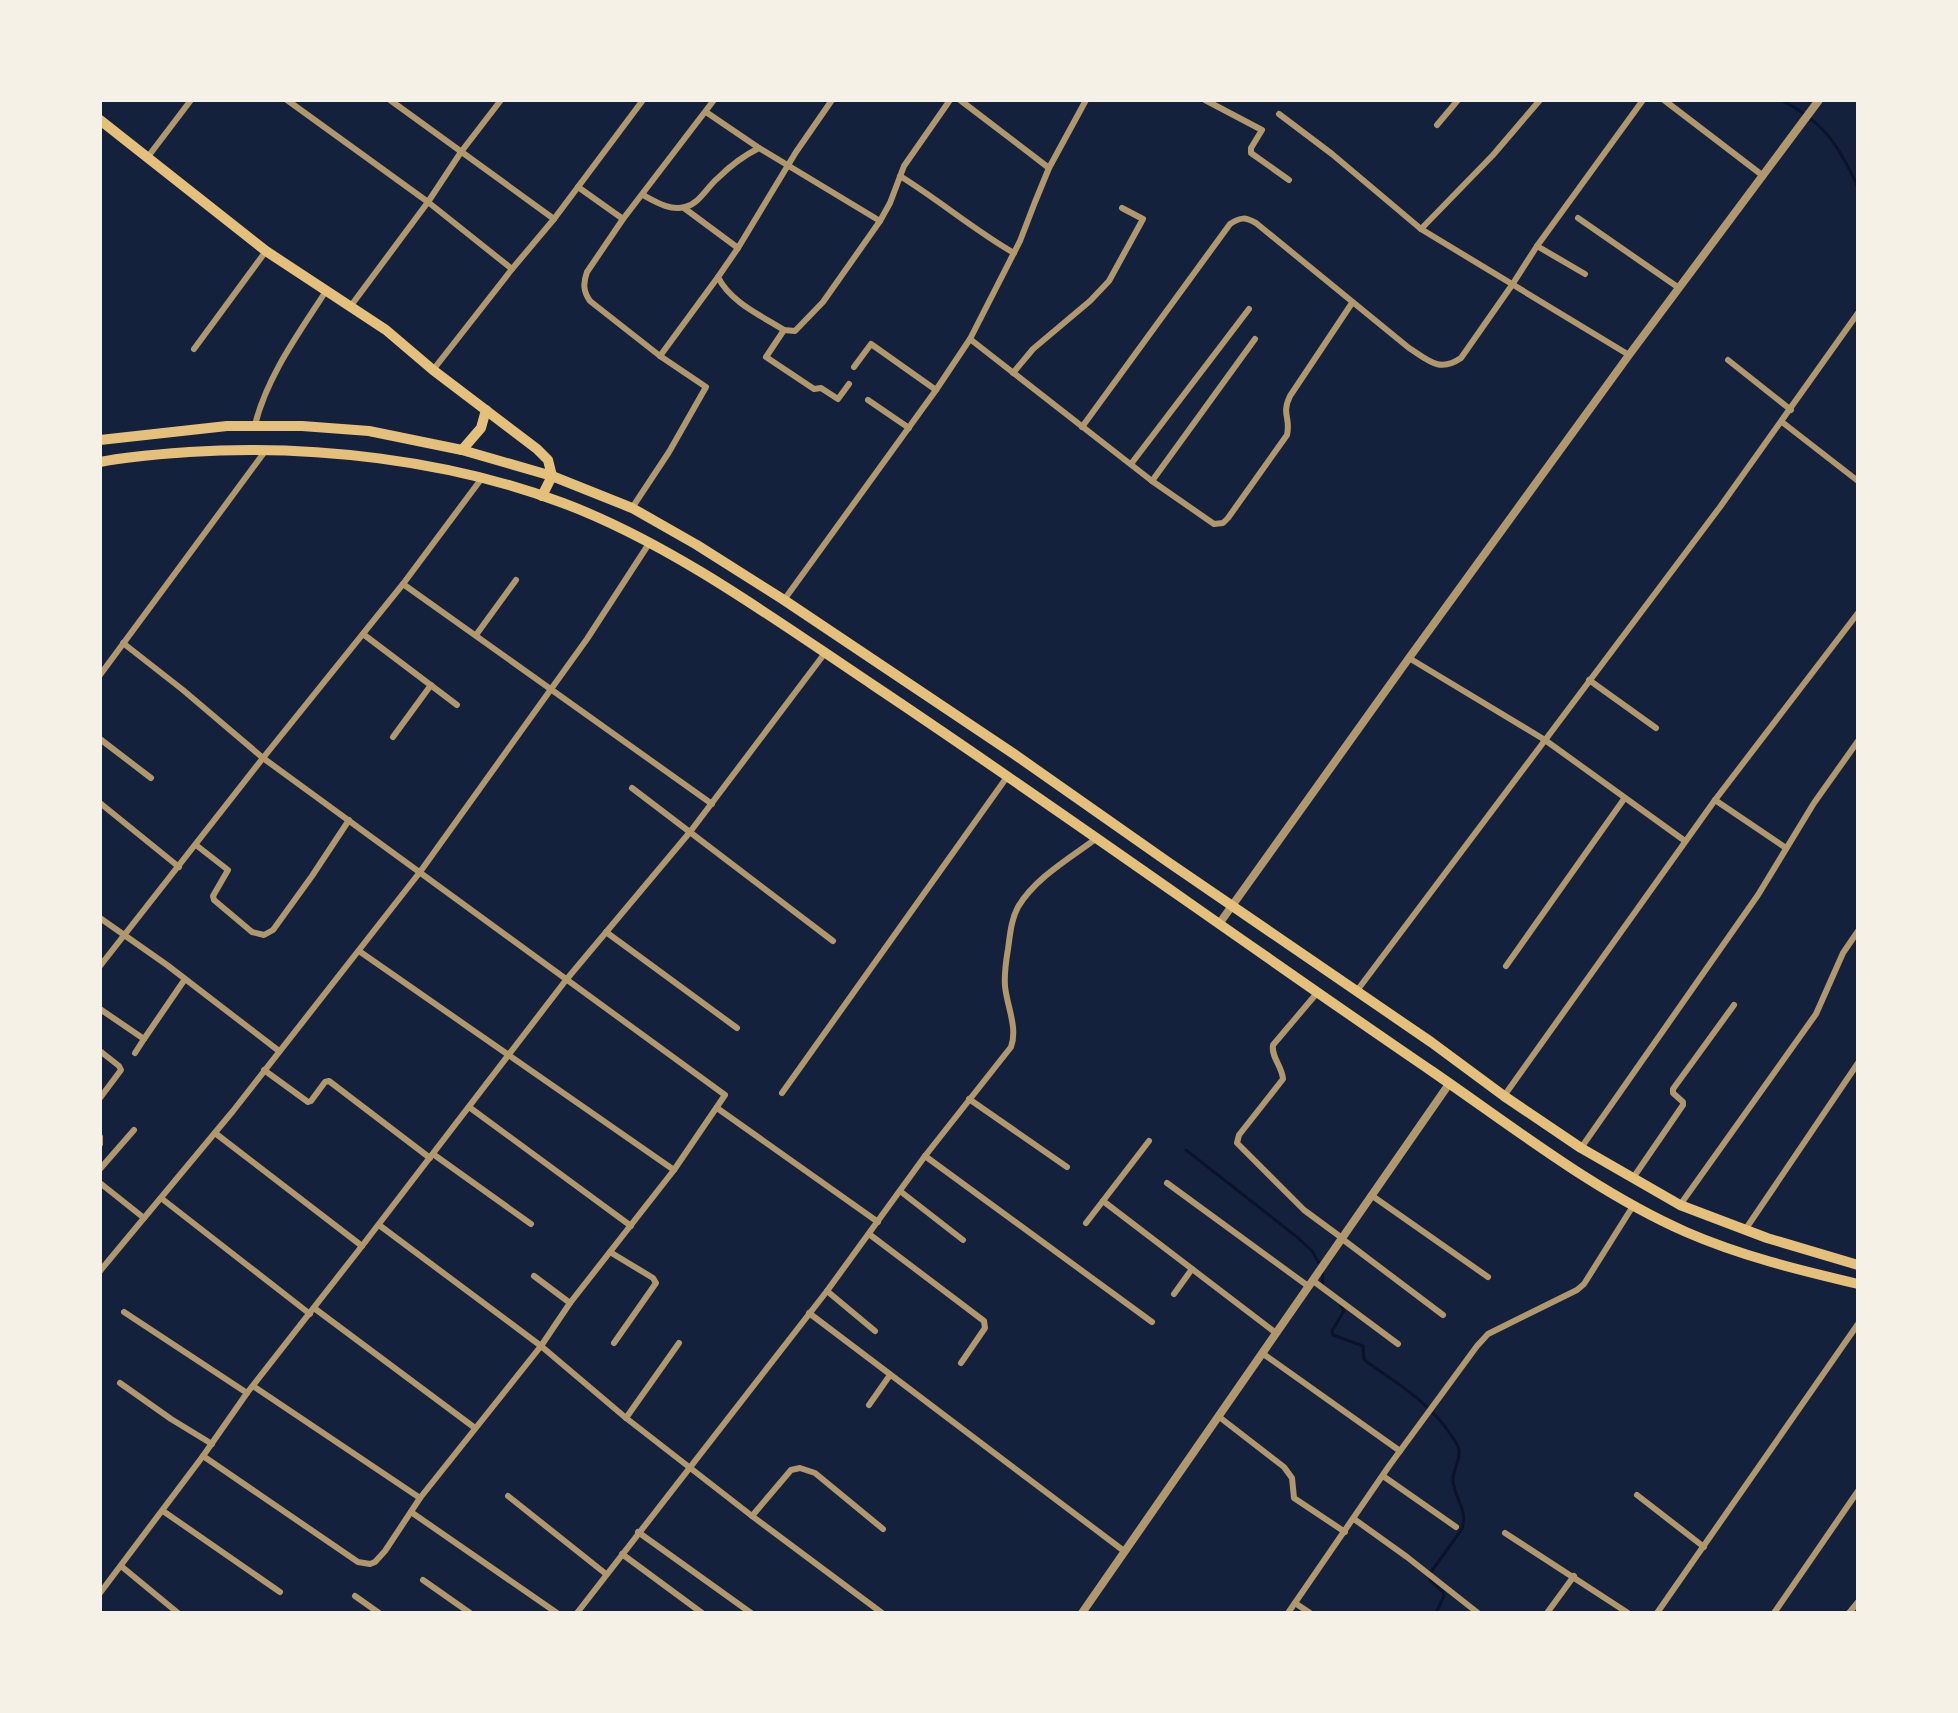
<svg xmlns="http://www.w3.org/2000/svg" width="1958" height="1713" font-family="'DejaVu Sans',sans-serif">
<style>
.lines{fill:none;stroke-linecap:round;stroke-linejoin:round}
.stream{stroke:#0b132b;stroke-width:3}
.minor{stroke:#b1986c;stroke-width:6}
.tertiary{stroke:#b1986c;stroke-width:8}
.primary{stroke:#e5c07b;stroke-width:10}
</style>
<rect width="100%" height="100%" fill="#14213d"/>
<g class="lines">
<!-- stream -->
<g class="stream">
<path d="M1781 100C1824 122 1838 144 1858 187"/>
<path d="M1186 1150 1297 1237 1312 1251 1319 1263"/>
<path d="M1322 1287 1323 1278 1322 1271"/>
<path d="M1340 1304 1344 1311 1332 1331 1333 1335 1363 1346 1364 1359 1367 1362C1398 1384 1429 1402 1451 1435 1454 1440 1459 1445 1459 1451 1460 1462 1452 1471 1453 1481 1455 1500 1468 1509 1462 1529L1431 1572"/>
<path d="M1429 1577 1431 1581 1443 1592 1444 1596 1436 1613"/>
</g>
<!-- minor -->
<g class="minor">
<path d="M287 100 428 202 512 269"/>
<path d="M390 100 554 219"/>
<path d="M832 100 796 152 738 248 718 277C730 302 762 316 784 330L795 331 823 302 880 221 890 203 904 166 950 100"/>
<path d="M960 100 1049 168"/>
<path d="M1205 100 1262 130 1251 148V153L1289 180"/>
<path d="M1540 100 1493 155 1421 229 1629 355"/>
<path d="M1664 100 1762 175"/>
<path d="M706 112 759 148"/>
<path d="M1279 114 1332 154 1421 229"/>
<path d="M1437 125 1458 100"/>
<path d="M147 158 191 100"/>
<path d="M900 176C939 200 974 230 1014 253"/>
<path d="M578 187 623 219"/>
<path d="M643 195C656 202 670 211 685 207 699 204 707 187 718 178 731 165 743 156 759 148L880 221"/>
<path d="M684 208 738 248"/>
<path d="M1578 218 1679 288"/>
<path d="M1537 246 1585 274"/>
<path d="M350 307 428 202 461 152 501 100"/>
<path d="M784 330 766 357 814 389 821 388 838 399 849 384"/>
<path d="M970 339 1152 481 1214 524 1223 523 1228 518 1287 435C1291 417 1281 415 1290 396L1352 303"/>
<path d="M194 349 266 251"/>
<path d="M660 356 718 277"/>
<path d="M1728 360 1791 410"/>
<path d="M854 367 871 344 936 390"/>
<path d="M433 370 512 269 554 219 643 100"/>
<path d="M1013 373 1033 349 1090 301 1109 281 1143 219 1122 208"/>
<path d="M868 400 909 428"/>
<path d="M1782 422 1858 481"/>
<path d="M255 425C267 376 299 333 326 291"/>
<path d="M1082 427 1230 224C1241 217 1245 217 1256 223L1409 348C1428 360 1439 373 1461 358L1512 285 1537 246 1643 100"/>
<path d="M1131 464 1249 309"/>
<path d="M1152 481 1255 339"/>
<path d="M632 508 669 452 706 387 660 356 590 301C583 291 583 283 587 272L623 219 714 100"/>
<path d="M403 584 712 804"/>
<path d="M784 600 936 390 970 339 1020 241 1035 202 1049 168 1086 100"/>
<path d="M363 634 457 705"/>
<path d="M476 635 516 580"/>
<path d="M123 643 183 690 263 758 725 1095 674 1170 570 1303 541 1346 420 1498 385 1551 375 1562 370 1564 358 1562 203 1456"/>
<path d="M1409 658 1545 740 1685 841"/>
<path d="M100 675 266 450"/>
<path d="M1589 680 1656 728"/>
<path d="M393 737 431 685"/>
<path d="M100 739 151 778"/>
<path d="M632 788 833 941"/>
<path d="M1715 800 1786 848"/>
<path d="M100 803 179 867"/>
<path d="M196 845 228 870 213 896 214 900 252 932 264 935 273 930 312 876 349 820"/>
<path d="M100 918 167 965 279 1051"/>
<path d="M606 932 737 1028"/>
<path d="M359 951 674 1170"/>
<path d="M100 966 263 758 403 584 482 478"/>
<path d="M1506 966 1624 799"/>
<path d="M1356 992 1720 507 1858 313"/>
<path d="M1317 993 1273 1045C1271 1057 1282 1066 1283 1079L1239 1135 1237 1143 1304 1210 1342 1238"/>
<path d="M100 1009 144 1039 185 979"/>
<path d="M100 1051 119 1066 121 1070 100 1098"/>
<path d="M135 1053 144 1039"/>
<path d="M264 1070 308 1102 311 1101 325 1082 329 1081 430 1158"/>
<path d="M782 1093 1007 777"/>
<path d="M1504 1096 1715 800 1858 613"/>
<path d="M969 1099 1067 1167"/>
<path d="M469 1107 631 1226"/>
<path d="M717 1108 878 1222"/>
<path d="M215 1133 362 1246"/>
<path d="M100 1137V1144"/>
<path d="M1581 1148 1758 895 1814 803 1858 741"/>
<path d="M433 1154 531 1224"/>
<path d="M925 1156 1152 1322"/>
<path d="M100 1169 134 1130"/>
<path d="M1633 1178 1683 1105V1102L1673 1093V1089L1734 1005"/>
<path d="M100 1183 144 1218"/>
<path d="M1167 1183 1308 1286"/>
<path d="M900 1191 963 1240"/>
<path d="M1371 1195 1488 1277"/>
<path d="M161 1198 310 1314"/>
<path d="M1103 1201 1276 1333"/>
<path d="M1680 1205 1816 1014 1843 953 1858 931"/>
<path d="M1086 1223 1149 1141"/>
<path d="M379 1225 541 1346 626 1418 752 1516 882 1613"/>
<path d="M1745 1230 1858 1063"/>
<path d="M869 1234 984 1321 985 1328 961 1363"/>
<path d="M1341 1238 1443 1315"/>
<path d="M610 1252 653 1278 656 1283 614 1343"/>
<path d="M100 1271 233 1111 420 872 587 639 650 542"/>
<path d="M534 1276 570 1303"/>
<path d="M1312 1280 1398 1344"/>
<path d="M827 1291 875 1331"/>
<path d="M1174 1294 1192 1269"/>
<path d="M314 1308 475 1428"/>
<path d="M124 1312 247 1393"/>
<path d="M809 1313 1124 1551"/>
<path d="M1262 1353 1400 1451"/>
<path d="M120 1383 171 1419 212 1444"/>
<path d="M253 1386 420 1498"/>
<path d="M869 1405 890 1375"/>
<path d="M1218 1416 1284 1467 1292 1478 1294 1498 1345 1532"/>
<path d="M626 1418 679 1343"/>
<path d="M1383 1476 1456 1527"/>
<path d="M1637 1495 1704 1547"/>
<path d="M508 1496 606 1574"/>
<path d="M163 1511 280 1592"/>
<path d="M411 1512 557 1613"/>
<path d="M752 1516 791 1470 800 1468 815 1473 883 1529"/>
<path d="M1354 1519 1407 1557 1478 1613"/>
<path d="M638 1532 751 1613"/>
<path d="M1505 1533 1628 1613"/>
<path d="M622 1554 702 1613"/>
<path d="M121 1566 178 1613"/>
<path d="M423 1580 470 1613"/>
<path d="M100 1593 203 1456 247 1393 362 1246 566 980 690 832 825 653"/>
<path d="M355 1596 379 1613"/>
<path d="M1295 1603 1310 1613"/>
<path d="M577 1613 827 1291 925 1156 1011 1047C1018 1027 1007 1007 1005 986 1004 974 1006 961 1008 949 1010 935 1011 920 1018 907 1035 878 1070 858 1097 838"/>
<path d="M1288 1613 1389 1466 1477 1346 1488 1334 1577 1290 1584 1284 1633 1206"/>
<path d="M1547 1613 1574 1576"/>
<path d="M1657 1613 1858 1324"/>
<path d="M1774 1613 1858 1491"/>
<path d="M1849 1613 1858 1602"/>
</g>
<!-- tertiary -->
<g class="tertiary">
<path d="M1219 924 1409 658 1629 355 1819 100"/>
<path d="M1082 1613 1449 1084"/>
</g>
<!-- primary -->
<g class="primary">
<path d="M100 120 266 251 386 330 433 370 537 449 548 460 552 476 542 496"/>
<path d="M100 440 227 426H302L369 431 462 450 552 476 632 508 697 545 784 600 1014 754 1168 862 1431 1042 1504 1096 1581 1148 1680 1205 1767 1238 1858 1265"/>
<path d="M462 450 481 428 486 410"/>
<path d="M100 462C129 456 160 454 189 452 311 444 449 460 563 503 672 544 777 621 873 685 1062 811 1245 944 1433 1072 1513 1127 1597 1193 1686 1232 1741 1256 1799 1270 1858 1284"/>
</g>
</g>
<!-- border -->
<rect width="1958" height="1713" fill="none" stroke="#f6f1e7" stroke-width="204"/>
</svg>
